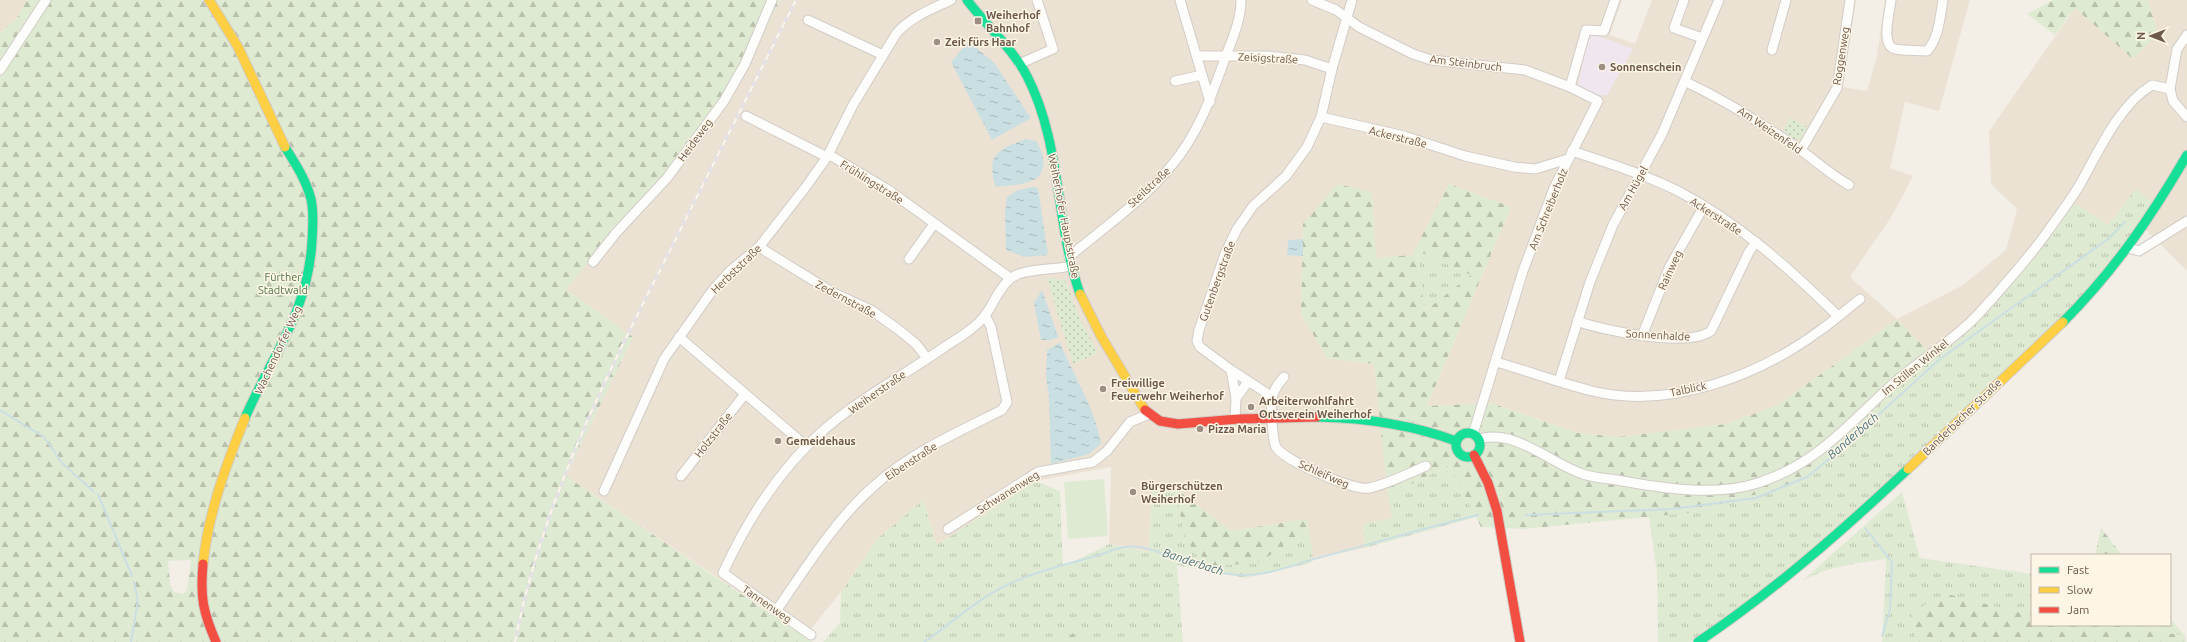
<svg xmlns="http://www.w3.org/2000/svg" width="2187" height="642" font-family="Ubuntu,sans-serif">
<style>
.residential{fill:#ece2d4}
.education{fill:#f0e6ef}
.grass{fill:url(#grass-tufts)}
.forest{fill:url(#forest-firs);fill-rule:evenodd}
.park{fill:url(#park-dots)}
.garden{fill:#dfead3}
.water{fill:url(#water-ripples)}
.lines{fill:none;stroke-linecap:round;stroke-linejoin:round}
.stream{stroke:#cadfe2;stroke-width:2}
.street-casing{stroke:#d2ccc6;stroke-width:11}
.fast-casing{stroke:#d1cbc2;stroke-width:11}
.slow-casing{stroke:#d1cbc2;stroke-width:11}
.jam-casing{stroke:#d1cbc2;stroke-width:11}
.street{stroke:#fdfdfb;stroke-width:9}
.fast{stroke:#16e098;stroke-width:9}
.slow{stroke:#ffcf43;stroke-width:9}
.jam{stroke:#f24e42;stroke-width:9}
.rail-casing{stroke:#e3e1e3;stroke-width:3.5}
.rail{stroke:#fdf5e6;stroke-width:2;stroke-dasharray:6;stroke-linecap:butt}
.poi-dot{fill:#9c8e82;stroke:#fdf5e6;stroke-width:1.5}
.labels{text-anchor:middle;stroke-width:3;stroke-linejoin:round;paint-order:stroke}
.poi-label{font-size:11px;font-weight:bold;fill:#6d594b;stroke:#fdf5e6;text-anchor:start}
.street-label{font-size:11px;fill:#6d594b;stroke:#fdf5e6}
.park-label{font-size:11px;fill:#537847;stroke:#fdf5e6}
.water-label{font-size:12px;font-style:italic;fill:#47737f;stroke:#fdf5e6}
</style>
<defs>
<pattern id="grass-tufts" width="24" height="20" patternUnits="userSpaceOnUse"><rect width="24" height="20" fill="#dfead3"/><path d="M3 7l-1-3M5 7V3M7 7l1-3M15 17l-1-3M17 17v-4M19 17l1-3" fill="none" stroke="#b9c1ad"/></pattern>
<pattern id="forest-firs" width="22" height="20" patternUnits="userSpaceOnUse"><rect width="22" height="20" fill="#dfead3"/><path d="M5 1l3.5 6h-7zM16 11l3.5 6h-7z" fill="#b9c1ad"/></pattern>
<pattern id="park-dots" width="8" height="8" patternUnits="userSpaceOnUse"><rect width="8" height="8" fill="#dfead3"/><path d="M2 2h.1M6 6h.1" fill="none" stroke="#b9c1ad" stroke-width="1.8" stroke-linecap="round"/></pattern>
<pattern id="water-ripples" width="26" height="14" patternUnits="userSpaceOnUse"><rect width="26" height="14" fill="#cadfe2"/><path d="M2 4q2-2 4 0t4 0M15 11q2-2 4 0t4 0" fill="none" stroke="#a8b8b9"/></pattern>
</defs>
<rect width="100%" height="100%" fill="#f3efe7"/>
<!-- residential -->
<g class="residential">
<path d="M0 0H27L17 18 0 33Z"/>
<path d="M780 0H1622L1610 35 1635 44 1652 0H1856L1843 87 1867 91 1877 56 1885 0H1970L1939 111 1905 102 1890 168 1913 176 1892 216 1850 277 1897 319 1963 285 2006 250 2017 209 1991 184 1989 131 2075 8 2158 34 2148 0H2187V271L2140 224 2136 189 2108 225 1984 305 1929 352 1897 319 1778 405 1726 424 1618 437 1578 433 1491 403 1427 406 1511 207 1449 184 1412 256 1375 258 1372 193 1303 224 1301 314 1327 358 1374 364 1392 518 1363 524 1365 548 1313 558 1307 519 1231 531 1176 489 1152 483 1149 552 1109 544 1111 467 1036 481 937 545 923 500 878 538 841 592 805 636 566 476 633 337 565 289 737 88Z"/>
</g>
<!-- education -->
<path class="education" d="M1593 34 1633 49 1607 95H1597L1584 91 1578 85 1588 39Z"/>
<!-- grass -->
<g class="grass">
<path d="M2136 189 2151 202 2140 224 2099 280 1897 473 1790 569 1728 617 1689 642H1658L1657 574 1649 516 1688 513 1892 381 1929 352 1984 305 2072 201 2108 225Z"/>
<path d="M1418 251 1472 275 1424 311Z"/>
<path d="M1449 465 1476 517 1365 548 1363 524 1392 518 1388 496Z"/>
<path d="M1036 481 1060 491 1063 567 1109 544 1149 552 1152 483 1176 489 1185 541 1258 563 1309 529 1313 558 1311 563 1245 578 1177 565 1183 642H1079L1074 633 1061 642H823L840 623 841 592 878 538 923 500 937 545Z"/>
<path d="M1902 492 1920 558 2032 574V616L1912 610 1916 642H1882L1886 559C1857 563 1829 566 1802 581Z"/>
<path d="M2170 618 2185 636 2119 625H2170Z"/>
</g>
<!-- forest -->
<g class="forest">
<path d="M27 0H780L737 88 566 289 633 337 566 476 812 642H0V33L17 18ZM191 560 187 590 183 594 174 592 170 584 168 561Z"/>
<path d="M2053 0H2148L2158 34 2133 59 2075 8 2055 35 2027 14Z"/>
<path d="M1337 184 1372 192 1376 258 1412 255 1449 184 1511 207 1427 406 1491 403 1578 433 1618 437 1726 424 1778 405 1897 319 1929 352 1892 381 1794 484 1688 513 1524 529 1481 527 1449 465 1388 496 1374 364 1327 358 1301 314 1303 224ZM1418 251 1471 275 1425 311H1424Z"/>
<path d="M1176 489 1231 531 1307 519 1309 529 1258 563 1213 566 1185 541Z"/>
<path d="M2101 528 2122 555H2095Z"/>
<path d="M1951 595 2032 616V625H2119L2185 636 2186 642H1916L1912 610Z"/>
<path d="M1074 633 1079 642H1061Z"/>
</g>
<!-- park -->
<g class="park">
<path d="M1790 118 1808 127 1800 139H1791L1782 133Z"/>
<path d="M1047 278 1065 280 1080 319 1098 353 1073 364Z"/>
</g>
<!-- garden -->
<path class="garden" d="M1104 479 1108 536 1068 539 1064 482Z"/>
<!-- water -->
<g class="water">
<path d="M969 41 995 64 1031 118 992 140 951 62Z"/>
<path d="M1025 139 1036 141C1043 150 1048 169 1037 178 1030 184 1004 187 995 186 987 153 997 151 1025 139Z"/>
<path d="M1033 187 1038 188 1048 255 1025 257 1006 250 1005 213 1007 197 1018 190Z"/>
<path d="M1303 239V256L1287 255 1288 240Z"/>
<path d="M1042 290 1058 337 1051 340H1041L1034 303Z"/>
<path d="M1060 343C1074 376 1095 408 1101 444L1089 454 1051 464 1049 397 1046 376 1047 350Z"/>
</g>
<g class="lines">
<!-- stream -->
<g class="stream">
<path d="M0 410 44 437 62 463 93 491"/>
<path d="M98 494 132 576"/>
<path d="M1526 515 1672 509 1756 498 1807 477 1834 455 1940 359 2108 239 2125 222"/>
<path d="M1865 528 1892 562 1890 610 1882 636"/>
<path d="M131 642 138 601 134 582"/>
<path d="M924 642C950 625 973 602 1001 588 1029 573 1061 566 1092 557 1108 553 1122 544 1139 547 1173 552 1205 575 1241 575 1265 576 1291 566 1314 559 1369 545 1423 528 1478 515"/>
</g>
<!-- street casing -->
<g class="street-casing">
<g id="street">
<path d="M1180 0 1210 102"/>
<path d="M1312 0 1336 10 1359 27 1413 54 1431 60 1525 70 1570 87 1598 101 1554 188 1523 271 1473 434"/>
<path d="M1684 0 1674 28 1702 38"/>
<path d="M1891 0C1890 12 1880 45 1895 49 1905 51 1917 50 1927 51 1939 38 1940 17 1943 0"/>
<path d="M808 20 883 55"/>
<path d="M2187 35 2177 49 2170 89 2173 101 2187 117"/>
<path d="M1772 50 1786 0"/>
<path d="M1198 56H1268L1305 60 1332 69"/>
<path d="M1019 64 1053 49 1037 0"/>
<path d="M0 70 46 0"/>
<path d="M1175 81 1202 75"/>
<path d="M1686 82C1726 101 1763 124 1799 149 1816 161 1831 175 1849 185"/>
<path d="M1570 87 1586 30 1604 31 1615 0"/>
<path d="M746 116 827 157"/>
<path d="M1321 117 1404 136 1465 156 1514 167 1535 169 1568 159"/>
<path d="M1801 150 1837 88 1850 0"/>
<path d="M1572 151C1608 163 1644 174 1678 191 1739 223 1789 268 1838 316"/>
<path d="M828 154 887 189 1010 278"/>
<path d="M759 247 832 292 871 310 899 330 916 344 927 358"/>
<path d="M2128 248 2139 251 2187 221"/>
<path d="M1069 257C1103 228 1143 201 1171 166 1197 136 1211 98 1224 61 1231 42 1241 21 1241 0"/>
<path d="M909 259 934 224"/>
<path d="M593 262 616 233 667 178 724 101 745 64 772 0"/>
<path d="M1577 321C1604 331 1688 348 1711 331L1749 252 1756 242"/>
<path d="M1642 336 1669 268 1704 206"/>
<path d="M679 337 806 446"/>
<path d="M1496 362C1528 371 1559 383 1592 391 1670 410 1759 376 1822 329 1835 320 1847 309 1860 299"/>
<path d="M1231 370 1200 347 1197 341 1199 330 1225 254 1237 229 1253 206 1286 176 1307 147 1321 117 1332 69 1352 0"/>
<path d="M1284 377C1279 383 1273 390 1272 398 1271 407 1272 439 1276 447 1283 460 1353 491 1369 488 1386 485 1409 473 1426 466"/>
<path d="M1559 381 1590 282 1613 225 1662 134 1719 0"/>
<path d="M1236 398 1231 370 1265 392 1272 399"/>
<path d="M1235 419 1236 398 1248 382"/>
<path d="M1479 439C1515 428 1551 464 1583 474 1593 478 1606 478 1617 480 1661 488 1714 497 1758 483 1819 463 1849 423 1895 382 1918 362 1944 346 1966 326 1976 318 1984 307 1993 298 2012 276 2031 255 2048 231 2059 215 2072 199 2082 181 2099 150 2120 104 2152 85L2170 89"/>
<path d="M681 476 745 394"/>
<path d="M604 491 664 359 712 291 730 271 759 247 805 188 827 157 853 105 896 34C910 17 932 9 951 0"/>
<path d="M948 529 1038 472 1093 462 1107 451 1130 422 1149 414"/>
<path d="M776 611C806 568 834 521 874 486 910 453 958 432 1002 410L1007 402 991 327 985 315"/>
<path d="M811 635 723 573C744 527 771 483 806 447 846 405 899 379 946 346 959 338 977 327 986 314 994 303 999 288 1010 279 1022 268 1055 270 1071 266"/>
</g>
</g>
<!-- fast casing -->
<g class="fast-casing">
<g id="fast">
<path d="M967 0C986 25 1012 48 1027 76 1062 144 1055 223 1080 294"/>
<path d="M2063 322C2114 271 2151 217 2187 155"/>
<path d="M1317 417C1366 418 1410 424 1456 441"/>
<path d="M245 418C272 355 308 313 312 241 313 227 314 212 311 199 306 180 295 163 285 147"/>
<circle cx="1468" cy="445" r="12"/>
<path d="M1698 642C1774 591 1842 531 1908 469"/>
</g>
</g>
<!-- slow casing -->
<g class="slow-casing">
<g id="slow">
<path d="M209 0 238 47 285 147"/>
<path d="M1080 294 1101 336 1145 410"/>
<path d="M1908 469 2063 322"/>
<path d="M203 564C208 514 226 465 245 418"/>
</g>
</g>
<!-- jam casing -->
<g class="jam-casing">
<g id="jam">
<path d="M1145 410 1160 421 1178 424 1238 419 1317 417"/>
<path d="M1474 455 1488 483 1497 511 1520 642"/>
<path d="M203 564C200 597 203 612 216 642"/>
</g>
</g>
<!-- street -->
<use href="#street" class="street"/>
<!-- fast -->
<use href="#fast" class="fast"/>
<!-- slow -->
<use href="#slow" class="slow"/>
<!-- jam -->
<use href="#jam" class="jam"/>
<!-- rail casing -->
<g class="rail-casing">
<path id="rail" d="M515 642C541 509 600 388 661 268 706 179 751 89 796 0"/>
</g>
<!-- rail -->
<use href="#rail" class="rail"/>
</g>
<!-- markers -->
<g class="poi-dot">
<rect x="974" y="17" width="8" height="8" rx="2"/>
<circle cx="937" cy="42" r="4"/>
<circle cx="1602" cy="67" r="4"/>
<circle cx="1103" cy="389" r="4"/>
<circle cx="1251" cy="407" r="4"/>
<circle cx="1200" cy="429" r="4"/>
<circle cx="778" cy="441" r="4"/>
<circle cx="1133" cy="492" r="4"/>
</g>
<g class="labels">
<!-- poi labels -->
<g class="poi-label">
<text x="986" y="19">Weiherhof<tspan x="986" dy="13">Bahnhof</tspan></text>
<text x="945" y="46">Zeit fürs Haar</text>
<text x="1610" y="71">Sonnenschein</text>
<text x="1111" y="387">Freiwillige<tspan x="1111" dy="13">Feuerwehr Weiherhof</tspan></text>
<text x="1259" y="405">Arbeiterwohlfahrt<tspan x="1259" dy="13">Ortsverein Weiherhof</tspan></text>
<text x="1208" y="433">Pizza Maria</text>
<text x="786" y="445">Gemeidehaus</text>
<text x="1141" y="490">Bürgerschützen<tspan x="1141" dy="13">Weiherhof</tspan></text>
</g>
<!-- street labels -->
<g class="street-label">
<text transform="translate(1841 56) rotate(-81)" y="4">Roggenweg</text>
<text transform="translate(1268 58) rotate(3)" y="4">Zeisigstraße</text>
<text transform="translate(1466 63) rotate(7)" y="4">Am Steinbruch</text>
<text transform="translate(1770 130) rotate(34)" y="4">Am Weizenfeld</text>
<text transform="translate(1398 137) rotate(14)" y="4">Ackerstraße</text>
<text transform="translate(695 140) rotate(-54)" y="4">Heideweg</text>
<text transform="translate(872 182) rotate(32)" y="4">Frühlingstraße</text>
<text transform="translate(1149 187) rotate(-43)" y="4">Steilstraße</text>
<text transform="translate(1633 188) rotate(-61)" y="4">Am Hügel</text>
<text transform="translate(1548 209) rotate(-68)" y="4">Am Schreiberholz</text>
<text transform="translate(1064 216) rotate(79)" y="4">Weiherhofer Hauptstraße</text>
<text transform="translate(1716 216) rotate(33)" y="4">Ackerstraße</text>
<text transform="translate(736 269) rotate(-44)" y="4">Herbststraße</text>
<text transform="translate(1670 270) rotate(-65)" y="4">Rainweg</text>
<text transform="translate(1217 281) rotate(-70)" y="4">Gutenbergstraße</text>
<text transform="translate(846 299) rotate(28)" y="4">Zedernstraße</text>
<text transform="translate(1658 335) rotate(3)" y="4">Sonnenhalde</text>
<text transform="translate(278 350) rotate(-65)" y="4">Wachendorfer Weg</text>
<text transform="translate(1915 367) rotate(-39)" y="4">Im Stillen Winkel</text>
<text transform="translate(1688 389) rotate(-12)" y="4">Talblick</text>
<text transform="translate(877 392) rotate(-35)" y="4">Weiherstraße</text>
<text transform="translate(1962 417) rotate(-44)" y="4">Banderbacher Straße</text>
<text transform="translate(713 435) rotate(-52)" y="4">Holzstraße</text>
<text transform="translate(911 461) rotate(-33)" y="4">Eibenstraße</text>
<text transform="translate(1324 474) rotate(24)" y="4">Schleifweg</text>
<text transform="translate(1008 492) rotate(-32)" y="4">Schwanenweg</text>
<text transform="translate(767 604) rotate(35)" y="4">Tannenweg</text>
</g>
<!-- park labels -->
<g class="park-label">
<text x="283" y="281">Fürther<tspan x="283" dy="13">Stadtwald</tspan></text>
</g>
<!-- water labels -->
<g class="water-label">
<text transform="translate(1853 436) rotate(-41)" y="4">Banderbach</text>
<text transform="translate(1193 562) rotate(18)" y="4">Banderbach</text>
</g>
</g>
<!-- legend -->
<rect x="2031" y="554" width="140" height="72" fill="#fdf5e6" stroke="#c3b7a8"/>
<rect x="2039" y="567" width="20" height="6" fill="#16e098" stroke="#c3b7a8"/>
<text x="2067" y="574" font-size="12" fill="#6d594b">Fast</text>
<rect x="2039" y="587" width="20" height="6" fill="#ffcf43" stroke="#c3b7a8"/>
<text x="2067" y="594" font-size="12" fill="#6d594b">Slow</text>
<rect x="2039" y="607" width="20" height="6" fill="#f24e42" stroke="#c3b7a8"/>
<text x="2067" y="614" font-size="12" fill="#6d594b">Jam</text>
<!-- north arrow -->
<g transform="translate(2151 36) rotate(270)" stroke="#fdf5e6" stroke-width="3" paint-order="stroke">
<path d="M0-3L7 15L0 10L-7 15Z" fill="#6d594b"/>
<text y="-6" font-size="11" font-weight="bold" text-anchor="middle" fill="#6d594b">N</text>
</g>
</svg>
